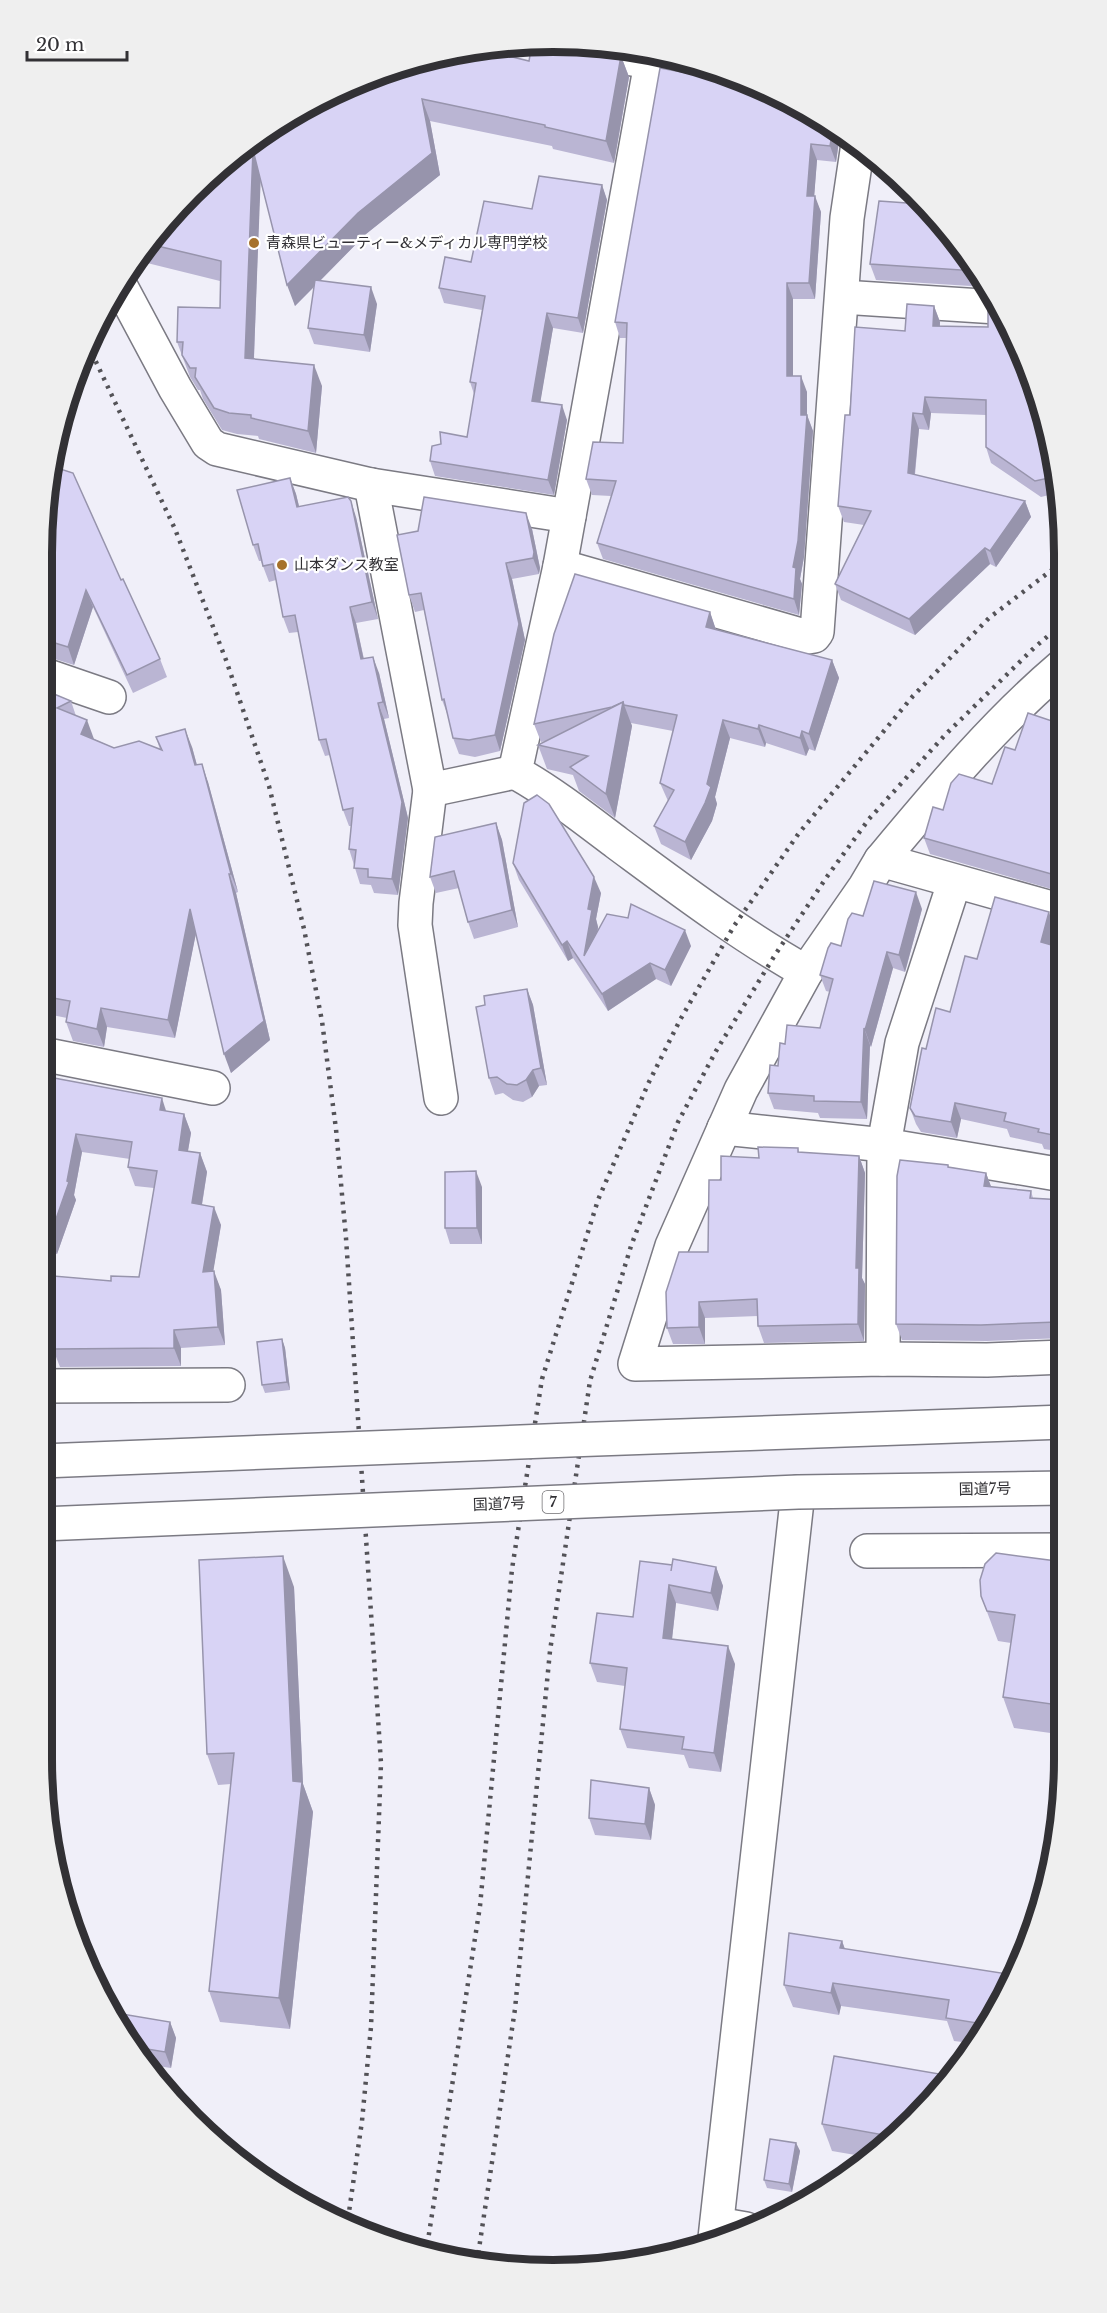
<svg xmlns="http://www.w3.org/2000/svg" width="1107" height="2313" font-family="'Libre Baskerville','Noto Sans JP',serif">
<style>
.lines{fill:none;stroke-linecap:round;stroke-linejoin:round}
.minor-casing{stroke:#7b7a83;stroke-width:36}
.minor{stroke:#fff;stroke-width:33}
.rail{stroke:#535257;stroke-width:4.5;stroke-dasharray:3 6;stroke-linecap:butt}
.highway-bridge-casing{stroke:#7b7a83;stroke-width:36;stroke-linecap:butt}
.highway-bridge{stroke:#fff;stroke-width:33}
.wall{fill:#bab5d3}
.shaded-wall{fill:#9794ac}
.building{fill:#d8d3f5;stroke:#9794ac;stroke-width:1.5}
.poi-dot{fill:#a6712b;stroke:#fff;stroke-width:2}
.labels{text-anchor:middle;stroke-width:4.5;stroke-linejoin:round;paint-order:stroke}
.shield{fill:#fff;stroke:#706f72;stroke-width:1.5}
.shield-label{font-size:14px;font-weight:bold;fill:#323135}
.poi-label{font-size:15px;fill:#323135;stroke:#fff;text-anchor:start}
.street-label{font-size:15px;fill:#323135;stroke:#fff}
.rim{fill:none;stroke:#323135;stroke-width:8}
</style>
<rect width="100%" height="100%" fill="#f0eff9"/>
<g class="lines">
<!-- minor casing -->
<g class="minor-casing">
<g id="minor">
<path d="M547 43 745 80"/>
<path d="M651 63 560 566 515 772C551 792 584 818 617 843 678 888 740 935 806 972"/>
<path d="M120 285 175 388 208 443 217 449 371 485 569 516"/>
<path d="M842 297 997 307"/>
<path d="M371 485 430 790 515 772"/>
<path d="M560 566 808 637 814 636 817 632 847 218 858 144"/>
<path d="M42 674 109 697"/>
<path d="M430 790 416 903 415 925 441 1098"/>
<path d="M881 860C937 793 994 724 1061 667"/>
<path d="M1062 911 881 860 865 887 806 972 741 1090 672 1246 635 1364 883 1359 987 1360 1064 1357"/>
<path d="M42 1054 213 1088"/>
<path d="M724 1128 884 1145 1063 1175"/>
<path d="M883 1359 884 1145 902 1043 954 883"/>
<path d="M42 1386 228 1385"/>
<path d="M867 1551 1064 1550"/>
<path d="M717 2224 746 2229"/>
<path d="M715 2238 798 1492"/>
</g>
</g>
<!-- minor -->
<use href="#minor" class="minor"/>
<!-- rail -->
<g class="rail">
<path d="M88 345 175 529 226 660 269 786 304 929 322 1021 336 1129 346 1238 381 1763 371 2027 362 2121 347 2226"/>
<path d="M426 2253 480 1906 512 1569 542 1379 598 1200 648 1084 680 1020 734 926 799 833 913 696 989 618 1061 563"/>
<path d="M477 2262 515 2009 550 1651 590 1381 631 1246 678 1122 716 1051 775 955 826 878 869 819 945 735 1035 647 1061 625"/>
</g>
<!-- highway-bridge casing -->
<g class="highway-bridge-casing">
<g id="highway-bridge">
<path d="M42 1461C383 1448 723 1433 1064 1422"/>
<path d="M42 1524 798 1492 1064 1488"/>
</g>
</g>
<!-- highway-bridge -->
<use href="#highway-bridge" class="highway-bridge"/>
</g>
<!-- wall -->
<g class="wall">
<path d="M594 54 621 56 629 77 614 163 553 149 552 146 430 121 440 175 366 234 321 280 377 304 370 352 314 344 308 328 314 287 295 306 260 180 254 359 322 386 316 453 259 439 258 436 237 434 222 430 203 399 200 390H198L190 377 177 342 220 308V281L135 260 192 192 270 128 529 61Z"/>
<path d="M750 81 842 135 839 141 836 162 817 160 814 196 821 212 815 299H793V376L807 392V415L813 431 804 557 800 579 802 584 799 615 603 559 597 543 611 496 592 495 586 479 623 443 626 338H620L615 322 736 82Z"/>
<path d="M868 151 887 169 873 167Z"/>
<path d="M602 185 607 200 583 333 553 328 540 402 567 420 554 495 435 476 430 461 467 437 474 394 470 382 482 310 444 303 439 288 471 262 532 209Z"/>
<path d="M960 242 986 287 876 280 870 264Z"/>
<path d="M934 306 940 322V326L988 327 1026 357 1061 486V492L1041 497 991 463 986 447V415L931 413 929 430 919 429 915 475 1025 501 1031 517 996 567 990 564 915 635 841 600 835 584 864 525 844 522 838 506 850 415 905 331Z"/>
<path d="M290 478 296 494 299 506 356 517 378 619 356 623 364 659 379 673 389 718 384 719 408 818 398 895 374 893 371 885 360 884 349 849 351 826H349L343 810 330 755 325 756 319 740 298 632 289 633 283 617 276 580 269 582 261 561H259L253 545Z"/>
<path d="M532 529 540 568 539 574 512 579 525 640 500 751 475 757 459 754 453 738 448 716 442 700 424 610 415 612 409 595Z"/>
<path d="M42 553 121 580 160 659 167 677 133 693 93 607 74 665 42 655Z"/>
<path d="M710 612 716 630 832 660 839 678 815 751 809 749 806 756 766 743 765 747 730 738 715 797 717 804 712 821 691 860 661 844 654 826 668 801 660 783 673 731 631 723 632 726 615 818 579 791 573 775 547 769 538 745 546 741 541 742 534 724Z"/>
<path d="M42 689 71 701 76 716 94 739 114 748 160 750 156 737 192 747 197 765 208 782 238 892 236 893 270 1040 231 1073 196 933 175 1038 107 1027 104 1047 73 1041 66 1022 67 1018 42 1013Z"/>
<path d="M1061 724 1062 892 930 854 924 838 943 810 992 784 1015 750Z"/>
<path d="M496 823 502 840 518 927 474 939 468 922 459 888 436 893 430 877Z"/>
<path d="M513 863 601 893 596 919 598 927V931L691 946 671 986 656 979 608 1011 573 958 568 961 519 880Z"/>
<path d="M922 909 905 972 893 968 871 1047 870 1045 867 1119 820 1118 818 1113 774 1109 768 1093 785 1044 820 1028 830 992 826 991 820 975 863 916Z"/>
<path d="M1055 929 1051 945 1062 948 1063 1152 1044 1149 1042 1144 1010 1137 1007 1129 961 1119 957 1138 921 1132 916 1124 910 1108 926 1049 950 1012 977 959Z"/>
<path d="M527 989 533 1005 547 1085 539 1086 532 1097 523 1102 513 1100 503 1093 495 1095 489 1078 485 1005Z"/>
<path d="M42 1110 48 1111H166L184 1114 191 1133 188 1151 200 1153 207 1172 202 1205 221 1225 213 1271 221 1290 225 1345 181 1348V1366L60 1367 53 1349 54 1336 42 1335V1275L111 1281 139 1277 154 1188 135 1186 128 1167 130 1159 82 1152 74 1195 76 1200 57 1254 42 1252Z"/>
<path d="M798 1148 799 1152 859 1156 865 1173 862 1278 865 1284 864 1341 764 1343 758 1326V1316L705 1318V1344H673L667 1328 708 1252 721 1180 759 1158Z"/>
<path d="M948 1165 949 1167 986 1173 991 1187 1031 1191 1033 1198 1063 1200 1064 1338 987 1341 902 1340 896 1324Z"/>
<path d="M482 1187V1244H450L445 1228Z"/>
<path d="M282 1339 285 1348 290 1390 265 1393 262 1385Z"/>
<path d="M1064 1562 1065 1735 1014 1728 1003 1697 1011 1643 998 1641 981 1596Z"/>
<path d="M672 1565 716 1567 723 1586 718 1611 676 1603 672 1639 735 1664 721 1772 689 1768 684 1755 627 1748 620 1729 625 1686 597 1682 590 1663 633 1617Z"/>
<path d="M294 1587 303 1784 313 1812 290 2029 220 2022 209 1991 231 1784 218 1785 207 1754Z"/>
<path d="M649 1788 655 1805 651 1840 595 1835 589 1818Z"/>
<path d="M842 1941 845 1949 1014 1975 971 2043 954 2041 947 2021 841 2006 839 2015 793 2007 784 1985Z"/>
<path d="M121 2022H170L176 2038 171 2068 144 2064Z"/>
<path d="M938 2097 873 2158 832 2151 822 2124Z"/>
<path d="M796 2143 800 2151 792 2192 767 2188 764 2180Z"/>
</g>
<!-- shaded-wall -->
<g class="shaded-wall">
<path d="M621 56 629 77 614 163 606 141Z"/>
<path d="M422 99 430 121 440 175 366 234 295 306 287 285Z"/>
<path d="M833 129 842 135 839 141 836 162 830 146Z"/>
<path d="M811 144 817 160 813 212 807 196Z"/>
<path d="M253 150 261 172 253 380 245 358Z"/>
<path d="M602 185 607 200 583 333 578 318Z"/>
<path d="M815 196 821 212 815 299 809 283Z"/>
<path d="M787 283 793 299V392L787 376Z"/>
<path d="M371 287 377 304 370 352 364 335Z"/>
<path d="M934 306 940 322 939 342 933 326Z"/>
<path d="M547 313 553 328 538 416 532 401Z"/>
<path d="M314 365 322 386 316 453 308 431Z"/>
<path d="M801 376 807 392V420V415L813 431 804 557 800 579 802 584 799 615 794 599 793 567 801 415Z"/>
<path d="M925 397 931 413 929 430 923 414Z"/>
<path d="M562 405 567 420 554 495 548 480Z"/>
<path d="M913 413 919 429 913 490 908 473Z"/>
<path d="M290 478 296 494 303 523 297 507Z"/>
<path d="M351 501 356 517 378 619 372 602Z"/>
<path d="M1025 501 1031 517 996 567 990 551Z"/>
<path d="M526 513 532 529 540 568 539 574 533 558Z"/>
<path d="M985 548 990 564 915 635 909 619Z"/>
<path d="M506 563 512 579 525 640 500 751 495 735Z"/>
<path d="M86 590 93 607 74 665 68 647Z"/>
<path d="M350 607 356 623 367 675 361 659Z"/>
<path d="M710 612 716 630 706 627Z"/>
<path d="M373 657 379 673 389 718 383 702Z"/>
<path d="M832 660 839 678 815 751 809 734Z"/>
<path d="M623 702 632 726 615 818 606 794Z"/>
<path d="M378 703 384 719 408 818 398 895 392 879Z"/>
<path d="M87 720 94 739 81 734Z"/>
<path d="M723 720 730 738 715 797 717 804 712 821 691 860 685 842 707 784Z"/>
<path d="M759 725 766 743 765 747 758 729Z"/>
<path d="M185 729 192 747 202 784 195 765Z"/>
<path d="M802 731 809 749 806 756 800 738Z"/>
<path d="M202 764 208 782 238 892 231 874Z"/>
<path d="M496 823 502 840 518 927 512 910Z"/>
<path d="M229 874 236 893 270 1040 231 1073 224 1054Z"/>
<path d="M594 877 601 893 596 919 598 927 590 972 584 956 588 909Z"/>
<path d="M916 892 922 909 905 972 899 955Z"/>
<path d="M190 909 197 928 175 1038 168 1020Z"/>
<path d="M1049 912 1055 929 1047 958 1041 942Z"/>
<path d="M685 930 691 946 671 986 665 970Z"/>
<path d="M567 941 573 958 568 961 562 945Z"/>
<path d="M887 952 893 968 871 1047 865 1030Z"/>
<path d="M650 963 656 979 608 1011 602 994Z"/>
<path d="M527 989 533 1005 547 1085 541 1068Z"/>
<path d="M101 1008 107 1027 104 1047 97 1029Z"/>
<path d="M864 1028 870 1045 867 1119 861 1102Z"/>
<path d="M533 1070 539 1086 532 1097 526 1080Z"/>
<path d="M162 1098 168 1117 160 1110Z"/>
<path d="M955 1103 961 1119 957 1138 951 1122Z"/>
<path d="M184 1114 191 1133 185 1168 179 1150Z"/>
<path d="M76 1134 82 1152 74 1195 76 1200 57 1254 50 1236 67 1181Z"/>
<path d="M200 1153 207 1172 199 1222 192 1203Z"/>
<path d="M859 1156 865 1173 862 1278 865 1284 864 1341 858 1324 856 1268Z"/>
<path d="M476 1171 482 1187V1244L477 1228Z"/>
<path d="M986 1173 992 1189 984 1186Z"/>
<path d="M214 1207 221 1225 210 1291 203 1272Z"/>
<path d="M214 1271 221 1290 225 1345 218 1327Z"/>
<path d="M699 1302 705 1318V1344L699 1327Z"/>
<path d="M174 1330 181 1348V1366L174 1348Z"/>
<path d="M282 1339 285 1348 290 1390 287 1382Z"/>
<path d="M283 1556 294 1587 303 1784 313 1812 290 2029 279 1998 293 1781Z"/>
<path d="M716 1567 723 1586 718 1611 711 1593Z"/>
<path d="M669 1585 676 1603 670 1657 663 1638Z"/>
<path d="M728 1646 735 1664 721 1772 714 1753Z"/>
<path d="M649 1788 655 1805 651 1840 645 1824Z"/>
<path d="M842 1941 850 1964 840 1948Z"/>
<path d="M833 1983 841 2006 839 2015 831 1993Z"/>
<path d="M170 2022 176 2038 171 2068 165 2052Z"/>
<path d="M796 2143 800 2151 792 2192 789 2184Z"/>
</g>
<!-- building -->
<g class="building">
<path d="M532 44H538L594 54V51L621 56 606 141 545 127V125L422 99 432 153 358 213 287 285 253 150 245 358 314 365 308 431 251 418V415L229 413 214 408 195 377 196 368H190L182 355 183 342H177L178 307 220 308 221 261 149 244 192 192 270 128 358 81 454 52 480 49 529 61Z"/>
<path d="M660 68 736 82H745L747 80 750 81 833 129 830 146 811 144 807 196H815L809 283H787V376H801V415H807L798 541 793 567 796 568 794 599 597 543 616 481 586 479 593 442 623 443 627 323 615 322Z"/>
<path d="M539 176 602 185 578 318 547 313 532 401 562 405 548 480 430 461 432 446 441 444 440 432 467 437 476 383 470 382 485 296 439 288 445 257 471 262 484 201 532 209Z"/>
<path d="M879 201 921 204 960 242 976 271 870 264Z"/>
<path d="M315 280 371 287 364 335 308 328Z"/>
<path d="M907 304 934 306 933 326 988 327V310L997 308 1026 357 1058 476 1035 481 986 447V400L925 397 923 414 913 413 908 473 1025 501 990 551 985 548 909 619 835 584 871 511 838 506 845 415H850L855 327 905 331Z"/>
<path d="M51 466 73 473 121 580 123 579 160 659 127 675 86 590 68 647 42 639V553Z"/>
<path d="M290 478 297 507 348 497 351 501 372 602 350 607 361 659 373 657 383 702 378 703 402 802 392 879 368 877V869L354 868 356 850 349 849 353 808 343 810 326 739 319 740 295 615 283 617 273 564 263 566 258 544 253 545 237 490Z"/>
<path d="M424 497 526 513 534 552 533 558 506 563 519 624 495 735 469 740 453 738 444 699 442 700 421 593 409 595 397 535 418 531Z"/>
<path d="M575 574 710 612 706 627 832 660 809 734 802 731 800 738 759 725 758 729 723 720 707 784 711 787 705 803 685 842 654 826 674 790 660 783 677 715 624 705 623 702 612 707 534 724 554 634Z"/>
<path d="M42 689 71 701 57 708 87 720 81 734 114 748 139 741 162 750 156 737 185 729 195 765 202 764 231 874H229L264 1021 224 1054 190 909 168 1020 101 1008 97 1029 66 1022 70 1001 42 996Z"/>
<path d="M623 702 606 794 570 767 588 756 538 745Z"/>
<path d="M1028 713 1061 724 1062 877 924 838 933 807 943 810 951 783 959 774 992 784 1005 747 1015 750Z"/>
<path d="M537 795 549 804 594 877 588 909 592 910 584 956 607 914 628 918 631 904 685 930 665 970 650 963 602 994 567 941 562 945 513 863 524 803Z"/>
<path d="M496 823 512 910 468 922 454 871 430 877 435 837Z"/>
<path d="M874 881 916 892 899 955 887 952 865 1030 864 1028 861 1102 814 1101V1096L768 1093 770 1065 778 1066 780 1043 785 1044 787 1025 820 1028 833 979 820 975 828 948 831 943 841 946 848 919 852 913 863 916Z"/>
<path d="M995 897 1049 912 1041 942 1062 948 1063 1137 1038 1132 1039 1129 1004 1121 1006 1113 955 1103 951 1122 915 1116 910 1108 922 1048 926 1049 936 1008 950 1012 965 956 977 959Z"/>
<path d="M527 989 541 1068 533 1070 526 1080 517 1085 507 1084 497 1077 489 1078 476 1007 485 1005 484 996Z"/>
<path d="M54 1078 162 1098 160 1110 184 1114 179 1150 200 1153 192 1203 214 1207 203 1272 214 1271 218 1327 174 1330V1348L53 1349 54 1318 42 1317V1275L111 1281V1276L139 1277 157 1171 128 1167 132 1142 76 1134 67 1181 69 1182 50 1236 42 1234V1110L48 1111Z"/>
<path d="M758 1147 798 1148V1152L859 1156 856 1268H859L858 1324 758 1326 757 1299 699 1302V1327L667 1328 666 1292 679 1252H708L709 1180H721V1156L759 1158Z"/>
<path d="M900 1160 948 1165V1167L986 1173 984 1186 1031 1191 1030 1198 1063 1200V1323L1057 1322 981 1325 896 1324 897 1176Z"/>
<path d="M476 1171 477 1228H445V1172Z"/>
<path d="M282 1339 287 1382 262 1385 257 1342Z"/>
<path d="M996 1553 1064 1562 1065 1706 1003 1697 1015 1615 987 1611 981 1596 980 1580 985 1564Z"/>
<path d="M283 1556 293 1781 302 1782 279 1998 209 1991 234 1753 207 1754 199 1560Z"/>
<path d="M673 1559 716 1567 711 1593 669 1585 663 1638 728 1646 714 1753 682 1749 684 1737 620 1729 627 1668 590 1663 597 1613 633 1617 640 1561 672 1565 671 1571Z"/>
<path d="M591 1780 649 1788 645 1824 589 1818Z"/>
<path d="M789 1933 842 1941 840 1948 1014 1975 983 2024 946 2018 949 2000 833 1983 831 1993 784 1985Z"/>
<path d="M122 2014 170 2022 165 2052 135 2047 121 2022Z"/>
<path d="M834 2056 951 2076 938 2097 895 2137 822 2124Z"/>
<path d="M770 2139 796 2143 789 2184 764 2180Z"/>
</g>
<!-- markers -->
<g class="poi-dot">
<circle cx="254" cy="243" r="6"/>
<circle cx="282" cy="565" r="6"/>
</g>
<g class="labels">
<!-- shield labels -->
<rect class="shield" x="542.5" y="1491" width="21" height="22" rx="4.5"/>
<g class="shield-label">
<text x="553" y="1507">7</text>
</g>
<!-- poi labels -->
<g class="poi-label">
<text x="266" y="248">青森県ビューティー&amp;メディカル専門学校</text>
<text x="294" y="570">山本ダンス教室</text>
</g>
<!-- street labels -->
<g class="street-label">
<text transform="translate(985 1489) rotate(-1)" y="5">国道7号</text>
<text transform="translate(499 1504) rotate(-2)" y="5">国道7号</text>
</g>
</g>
<!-- crop -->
<path d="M0 0H1107V2313H0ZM553 52H553A501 501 0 0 1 1054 553V1759A501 501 0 0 1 553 2260H553A501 501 0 0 1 52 1759V553A501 501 0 0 1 553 52Z" fill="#efefef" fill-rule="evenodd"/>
<path class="rim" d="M553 52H553A501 501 0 0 1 1054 553V1759A501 501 0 0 1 553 2260H553A501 501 0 0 1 52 1759V553A501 501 0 0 1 553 52Z"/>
<!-- scale -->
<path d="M27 51v9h100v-9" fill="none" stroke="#323135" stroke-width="3"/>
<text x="36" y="51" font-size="18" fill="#323135" stroke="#ffffff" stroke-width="4.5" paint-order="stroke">20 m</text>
</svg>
